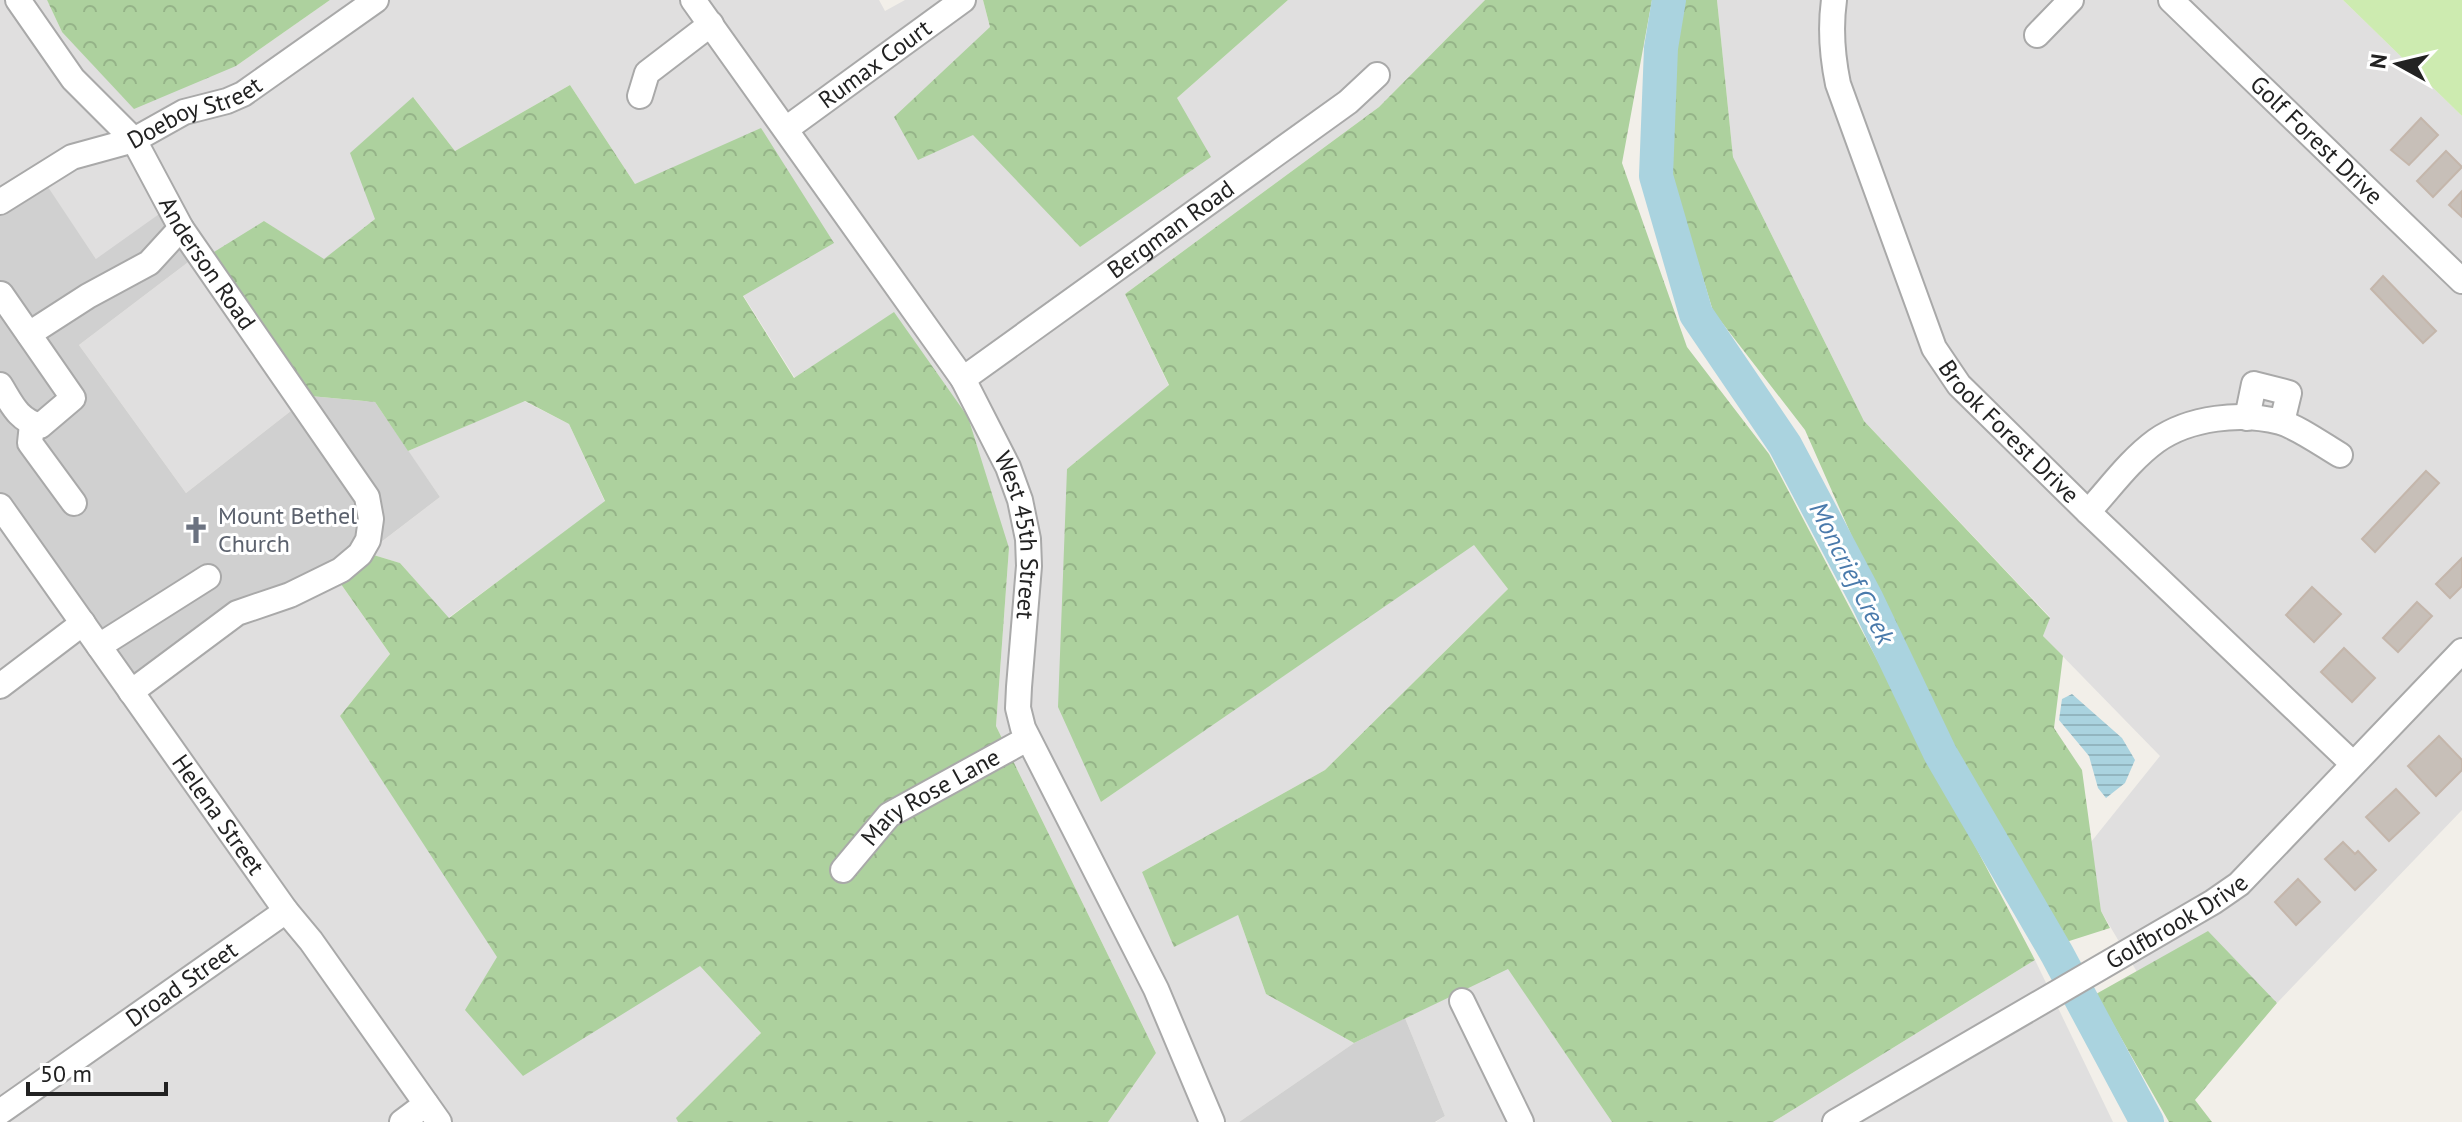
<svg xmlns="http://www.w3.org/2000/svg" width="2462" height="1122" font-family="'PT Sans',sans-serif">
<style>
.residential{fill:#e0dfdf}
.religious{fill:#d0d0d0}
.grass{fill:#cdebb0}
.forest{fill:url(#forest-crowns)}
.water{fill:url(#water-rules)}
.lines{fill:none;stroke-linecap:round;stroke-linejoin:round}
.river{stroke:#aad3df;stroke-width:34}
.building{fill:#c7bfb8;stroke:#c4b6ab;stroke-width:2}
.minor-casing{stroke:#a9a9a9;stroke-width:28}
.minor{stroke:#fff;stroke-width:24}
.labels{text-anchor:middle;stroke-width:6;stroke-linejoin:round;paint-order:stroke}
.street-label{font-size:24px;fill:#222;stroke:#fff}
.worship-label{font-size:24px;fill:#5b616d;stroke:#fff;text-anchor:start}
.water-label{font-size:26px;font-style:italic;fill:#4a7aab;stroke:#fff}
</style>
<defs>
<pattern id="forest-crowns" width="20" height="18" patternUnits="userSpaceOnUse" patternTransform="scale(2)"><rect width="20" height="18" fill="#add19e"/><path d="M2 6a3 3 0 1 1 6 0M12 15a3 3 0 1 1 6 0" fill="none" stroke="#95b388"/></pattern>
<pattern id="water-rules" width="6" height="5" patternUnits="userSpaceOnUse" patternTransform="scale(2)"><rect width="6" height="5" fill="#aad3df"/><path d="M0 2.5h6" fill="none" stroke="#92b5bf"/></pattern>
</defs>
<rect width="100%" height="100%" fill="#f2efe9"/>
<!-- residential -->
<g class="residential">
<path d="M0 0H47L62 32 236 66 330 0H879L885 11 905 0H983L990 27 973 134 1080 247 1177 98 1288 0H1485L1379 107 1125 294 1169 386 1067 469 1101 802 1474 544 1508 589 1325 770 1142 872 1238 915 1266 994 1354 1043 1239 1122H1108L1156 1053 996 726 1009 548 795 378 743 295 635 184 570 85 455 151 414 98 375 219 324 260 264 221 310 396 186 493 79 345 191 260 96 259 34 167 0 190Z"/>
<path d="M1717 0H2343L2462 116V810L2277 1003 2208 932 2137 972 2101 911 2091 842 2160 756 2043 636 2050 617 1864 421 1733 157Z"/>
<path d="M524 401 569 424 605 502 448 618 400 563 367 553 440 497 408 451Z"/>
<path d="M0 492 143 693 236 620 336 577 390 654 340 716 498 957 700 966 761 1033 677 1117 678 1122H0Z"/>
<path d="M2035 960 2113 1122H1773Z"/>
<path d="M1508 968 1612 1122H1436L1445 1116 1405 1018Z"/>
</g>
<!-- religious -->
<g class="religious">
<path d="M34 166 96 259 162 212 191 260 79 345 186 493 310 396 375 402 440 497 312 595 236 620 143 693 0 492V190Z"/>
<path d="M1405 1018 1445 1116 1435 1122H1239L1354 1043Z"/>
</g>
<!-- grass -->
<path class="grass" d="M2343 0H2462V116Z"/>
<!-- forest -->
<g class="forest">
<path d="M47 0H330L236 66 134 109 62 32Z"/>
<path d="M983 0H1288L1177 98 1211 157 1080 247 973 135 918 160 894 117 990 27Z"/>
<path d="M1485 0H1652L1622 163 1687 347 1769 454 2035 960 1773 1122H1612L1508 969 1354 1043 1266 994 1238 915 1174 947 1142 872 1325 770 1508 589 1474 545 1101 802 1058 707 1067 469 1169 385 1125 294 1379 107Z"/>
<path d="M1685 0H1717L1733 157 1864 421 2050 618 2043 636 2063 656 2054 728 2082 770 2101 911 2110 928 2063 943 1947 752 1805 430 1713 311 1670 171 1678 22Z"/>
<path d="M570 85 635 184 761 128 834 243 743 296 794 378 894 312 968 417 1009 548 996 726 1156 1053 1108 1122H678L676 1118 761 1033 700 966 523 1076 465 1010 497 957 340 716 390 654 336 577 367 553 400 563 449 618 605 501 569 424 525 401 408 451 375 402 310 396 214 252 264 221 324 259 375 219 350 153 413 97 455 151Z"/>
<path d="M2208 931 2277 1003 2195 1100 2212 1122H2169L2096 994Z"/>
</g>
<!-- water -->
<path class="water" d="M2072 694 2122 738 2135 760 2125 783 2106 798 2098 788 2089 756 2059 720 2062 699Z"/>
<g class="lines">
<!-- river -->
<path class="river" d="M1669 0 1661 48 1656 176 1696 314 1785 445 1867 600 1940 753 2057 954 2147 1122"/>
</g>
<!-- building -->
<g class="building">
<path d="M2421 118 2438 135 2409 165 2391 150Z"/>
<path d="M2446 151 2462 167 2433 197 2417 181Z"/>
<path d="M2462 191V217L2449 205Z"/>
<path d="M2383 276 2436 331 2423 343 2371 289Z"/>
<path d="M2426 471 2439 483 2375 552 2362 539Z"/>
<path d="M2462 558V586L2450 598 2436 584Z"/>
<path d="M2312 587 2341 614 2314 642 2286 615Z"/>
<path d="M2417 602 2432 616 2398 652 2383 638Z"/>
<path d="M2344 648 2375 678 2352 702 2321 672Z"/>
<path d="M2439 736 2462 760V770L2436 796 2408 766Z"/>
<path d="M2396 789 2419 813 2389 841 2366 817Z"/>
<path d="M2343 842 2355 854 2358 851 2376 870 2355 890 2325 859Z"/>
<path d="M2298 879 2320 902 2296 925 2275 902Z"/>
</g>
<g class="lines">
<!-- minor casing -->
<g class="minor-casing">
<g id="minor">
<path id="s1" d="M18 0 73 79 134 140 181 228 367 497 371 519 368 540 360 554 341 570 290 595 237 613 131 692"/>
<path id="s2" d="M693 0 963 379 1008 467 1020 500 1028 539 1029 566 1019 687 1018 708 1023 728 1156 989 1212 1122"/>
<path id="s3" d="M1834 0C1830 29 1832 55 1838 84L1934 348 1959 385 2088 512 2352 763"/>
<path id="s4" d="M2171 0 2462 281"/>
<path d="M2037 35 2071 0"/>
<path d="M640 96 647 73 711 24"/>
<path id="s5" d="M786 129 963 0"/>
<path id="s6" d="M0 202 72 157 134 140 184 112 227 101 243 94 376 0"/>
<path d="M29 334 88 296 149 263 181 228"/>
<path id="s7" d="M963 379 1348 102 1377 75"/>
<path d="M0 385C12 404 17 419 40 426L73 398 1 294"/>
<path d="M2247 418 2254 384 2289 393 2282 422"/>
<path d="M32 424 30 443 74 503"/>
<path id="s8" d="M0 506 286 911 311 941 439 1122"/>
<path d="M2088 512C2110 488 2130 460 2156 441 2190 417 2241 412 2280 422 2298 427 2323 445 2340 455"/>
<path d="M99 646 208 577"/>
<path d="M0 686 83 623"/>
<path id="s9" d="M843 870 889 815 1027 739"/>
<path d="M1462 1001 1521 1122"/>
<path id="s10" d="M0 1112 286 911"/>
<path d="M402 1122 426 1104"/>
<path id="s11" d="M1835 1122 2213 902 2239 884 2462 651"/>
</g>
</g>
<!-- minor -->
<use href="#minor" class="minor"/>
</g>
<!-- icons -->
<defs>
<g id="church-bare" transform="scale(2.16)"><path d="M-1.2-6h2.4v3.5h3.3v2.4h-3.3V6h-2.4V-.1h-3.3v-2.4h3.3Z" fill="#6b7280" stroke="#fff" stroke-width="2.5" paint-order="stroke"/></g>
</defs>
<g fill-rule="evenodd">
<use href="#church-bare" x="196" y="530"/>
</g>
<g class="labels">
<!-- street labels -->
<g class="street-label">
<text dy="8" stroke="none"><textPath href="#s5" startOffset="110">Rumax Court</textPath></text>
<text dy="8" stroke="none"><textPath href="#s6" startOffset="216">Doeboy Street</textPath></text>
<text dy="8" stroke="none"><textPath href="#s4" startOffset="202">Golf Forest Drive</textPath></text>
<text dy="8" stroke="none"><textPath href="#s7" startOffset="256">Bergman Road</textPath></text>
<text dy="8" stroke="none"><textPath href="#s1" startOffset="326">Anderson Road</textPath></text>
<text dy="8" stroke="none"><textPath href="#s3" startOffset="478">Brook Forest Drive</textPath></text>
<text dy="8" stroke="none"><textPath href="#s2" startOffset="634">West 45th Street</textPath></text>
<text dy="8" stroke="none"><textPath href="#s9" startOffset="116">Mary Rose Lane</textPath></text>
<text dy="8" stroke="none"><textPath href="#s8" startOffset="378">Helena Street</textPath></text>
<text dy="8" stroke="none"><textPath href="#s11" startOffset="396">Golfbrook Drive</textPath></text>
<text dy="8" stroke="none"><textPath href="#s10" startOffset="222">Droad Street</textPath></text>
</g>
<!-- worship labels -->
<g class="worship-label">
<text x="218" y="524">Mount Bethel<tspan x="218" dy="28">Church</tspan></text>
</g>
<!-- water labels -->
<g class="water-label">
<text transform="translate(1852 573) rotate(63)" y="9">Moncrief Creek</text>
</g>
</g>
<!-- north arrow -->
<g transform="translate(2398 64) rotate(278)" stroke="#ffffff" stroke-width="6" paint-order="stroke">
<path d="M0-6L14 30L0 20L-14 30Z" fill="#222222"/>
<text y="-12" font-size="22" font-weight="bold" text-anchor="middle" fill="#222222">N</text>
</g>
<!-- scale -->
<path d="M28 1082v12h138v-12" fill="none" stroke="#222222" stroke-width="4"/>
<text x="40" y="1082" font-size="24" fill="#222222" stroke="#ffffff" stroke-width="6" paint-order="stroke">50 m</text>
</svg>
